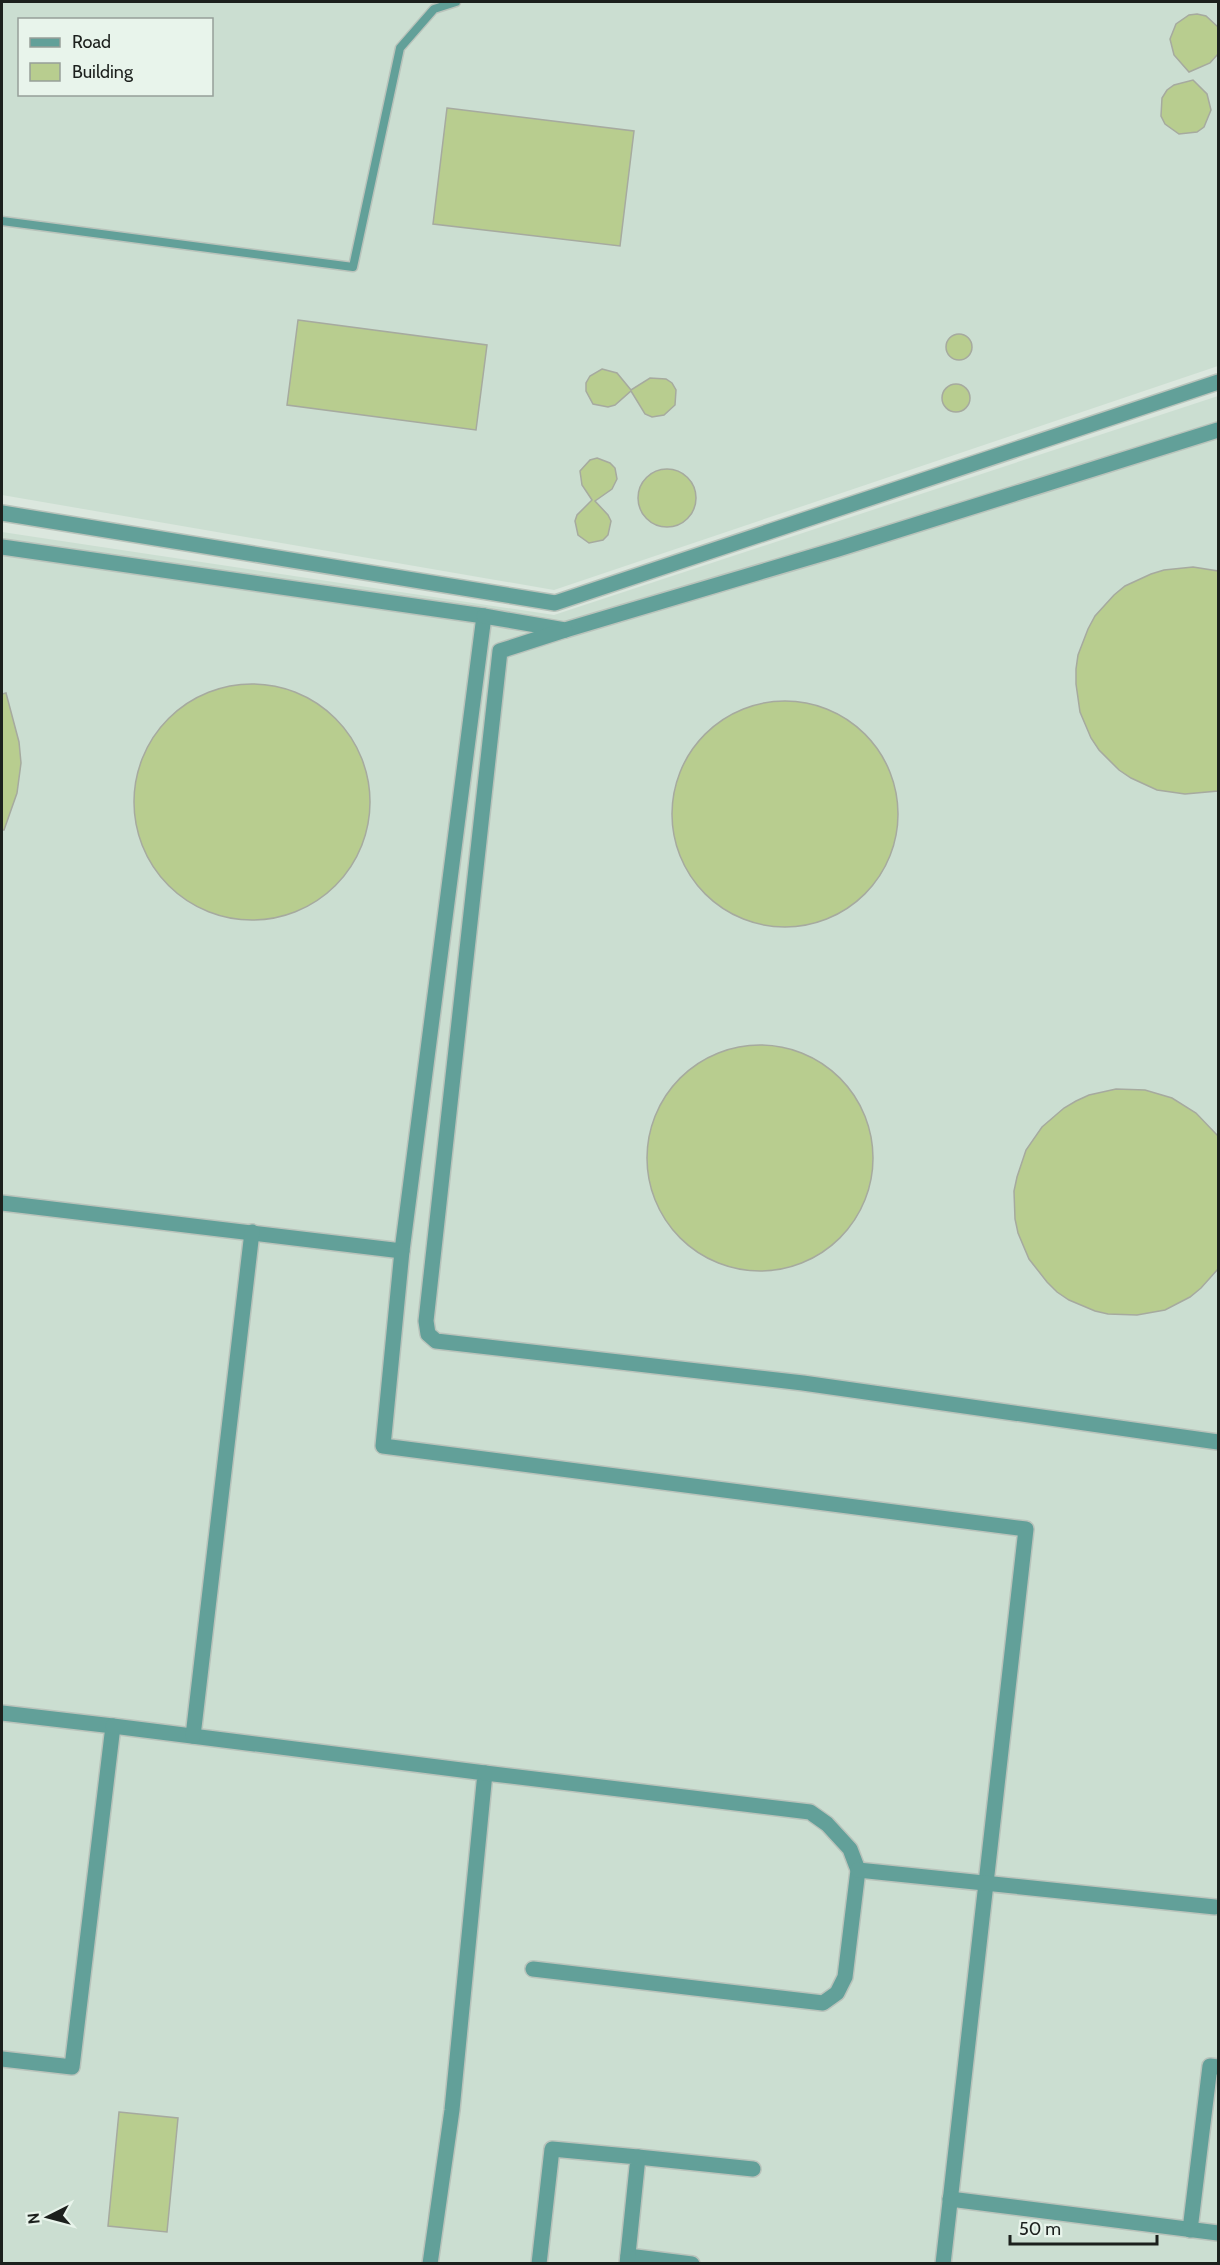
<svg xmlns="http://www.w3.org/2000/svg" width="1220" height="2265" font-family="Cabin,sans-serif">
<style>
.built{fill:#cbded1;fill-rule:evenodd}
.building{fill:#b8cd8f;stroke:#a6aa9f;stroke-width:1.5}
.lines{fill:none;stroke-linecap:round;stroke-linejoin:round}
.lane-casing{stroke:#b9c3bb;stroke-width:11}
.street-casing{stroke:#b9c3bb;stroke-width:18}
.lane{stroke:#62a099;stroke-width:8}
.street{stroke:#62a099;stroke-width:15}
</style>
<rect width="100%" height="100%" fill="#dbe7de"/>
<!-- built -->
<g class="built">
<path d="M2 2H1218V366L554 590 2 495ZM20 20H212V94H20Z"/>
<path d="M1218 396V2263L2 2264V532L554 615Z"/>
</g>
<!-- building -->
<g class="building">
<path d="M1197 14 1206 16 1218 27V54L1210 63 1189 72 1174 55 1170 39 1176 24 1189 15Z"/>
<path d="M1193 80 1207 94 1211 110 1204 127 1197 132 1179 134 1165 124 1161 116 1162 98 1167 90 1174 85Z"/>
<path d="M447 108 634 131 620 246 433 224Z"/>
<path d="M298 320 487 345 476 430 287 405Z"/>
<circle cx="959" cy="347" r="13"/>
<path d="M602 369 617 373 631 390 650 378 666 379 672 383 676 390 675 405 664 415 652 417 645 414 631 391 615 405 608 407 593 404 586 391V383L590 376Z"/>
<circle cx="956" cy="398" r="14"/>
<path d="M597 458 610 463 615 468 617 479 612 489 595 501 608 515 611 521 608 535 603 540 589 543 578 535 575 521 577 515 592 500 582 485 580 471 590 460Z"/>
<circle cx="667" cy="498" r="29"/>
<path d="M1193 567 1218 571V791L1185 794 1157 790 1131 778 1119 770 1099 750 1091 738 1080 712 1076 684V669L1078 655 1088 629 1095 616 1114 595 1125 586 1151 574 1164 570Z"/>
<circle cx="252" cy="802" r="118"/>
<path d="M6 693 19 742 21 763 17 793 4 830H2V694Z"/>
<circle cx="785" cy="814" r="113"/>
<circle cx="760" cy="1158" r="113"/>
<path d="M1116 1089 1145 1090 1172 1098 1196 1113 1218 1136V1269L1201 1288 1190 1297 1165 1310 1137 1315 1108 1314 1095 1311 1069 1300 1057 1292 1047 1282 1029 1259 1018 1233 1015 1219 1014 1191 1017 1177 1026 1150 1042 1127 1064 1108 1076 1101 1089 1095Z"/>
<path d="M119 2112 178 2118 167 2232 108 2226Z"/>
</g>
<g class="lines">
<!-- lane casing -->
<g class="lane-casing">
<path id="lane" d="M2 221 353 267 400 48 434 9 456 2"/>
</g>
<!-- street casing -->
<g class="street-casing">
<g id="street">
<path d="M2 513 555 603 1218 382"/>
<path d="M2 547 484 616 402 1251 2 1203"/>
<path d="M484 616 565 630 838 549 1218 430"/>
<path d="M565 630 500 651 426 1321 428 1334 436 1341 803 1383 1218 1442"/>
<path d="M402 1251 383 1446 1026 1529 943 2264"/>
<path d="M2 1713 113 1726 72 2067 2 2059"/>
<path d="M113 1726 485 1773 452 2110 430 2264"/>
<path d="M193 1736 252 1232"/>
<path d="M485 1773 810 1812 827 1824 850 1849 858 1870 845 1977 837 1993 823 2003 533 1969"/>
<path d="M858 1870 1215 1907"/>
<path d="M638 2157 753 2169"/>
<path d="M950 2199 1218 2233"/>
<path d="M1190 2230 1210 2066 1218 2067"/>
<path d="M628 2256 692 2264"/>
<path d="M539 2264 552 2149 638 2157 627 2264"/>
</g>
</g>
<!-- lane -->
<use href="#lane" class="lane"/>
<!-- street -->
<use href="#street" class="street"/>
</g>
<!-- border -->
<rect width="1220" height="2265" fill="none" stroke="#1c201d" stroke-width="6"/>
<!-- legend -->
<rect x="18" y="18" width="195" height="78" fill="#e8f4eb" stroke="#969f99" stroke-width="1.5"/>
<rect x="30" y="38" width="30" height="9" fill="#62a099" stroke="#969f99" stroke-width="1.5"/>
<text x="72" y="48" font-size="18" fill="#1c201d">Road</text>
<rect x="30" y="63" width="30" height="18" fill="#b8cd8f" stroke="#969f99" stroke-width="1.5"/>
<text x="72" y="78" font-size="18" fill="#1c201d">Building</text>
<!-- north arrow -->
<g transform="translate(48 2217) rotate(264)" stroke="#e8f4eb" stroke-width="4.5" paint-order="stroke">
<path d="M0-4.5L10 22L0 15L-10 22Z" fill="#1c201d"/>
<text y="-9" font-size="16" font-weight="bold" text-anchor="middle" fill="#1c201d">N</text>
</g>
<!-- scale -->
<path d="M1010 2235v9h147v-9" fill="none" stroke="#1c201d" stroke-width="3"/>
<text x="1019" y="2235" font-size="18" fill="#1c201d" stroke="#e8f4eb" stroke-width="4.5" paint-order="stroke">50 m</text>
</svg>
